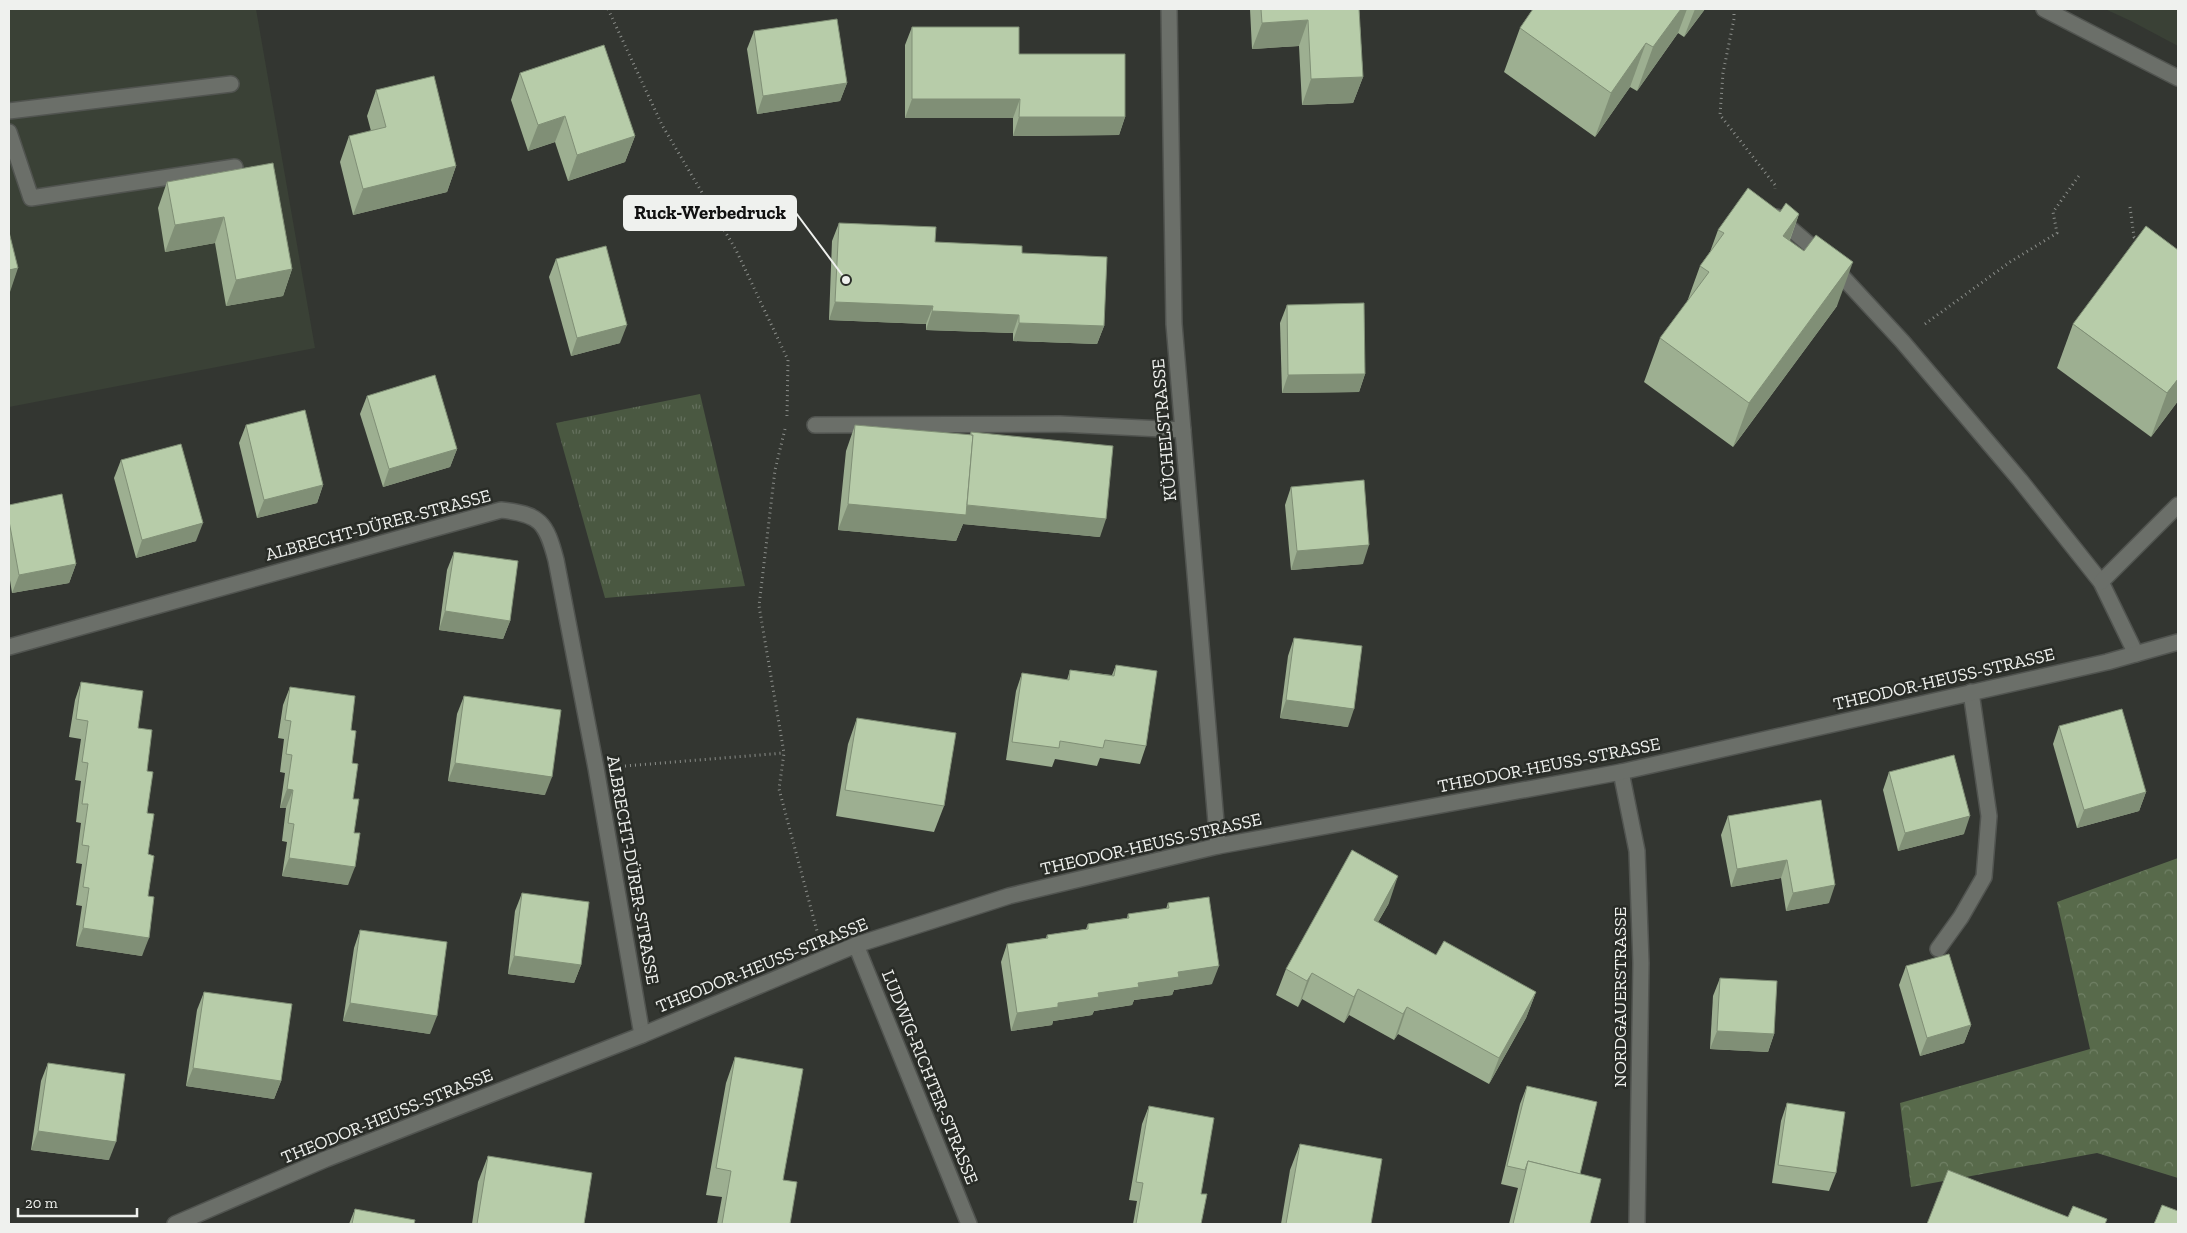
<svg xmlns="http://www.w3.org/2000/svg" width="2187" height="1233" font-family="'Zilla Slab',serif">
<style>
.built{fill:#3a4136}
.grass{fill:url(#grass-tufts)}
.forest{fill:url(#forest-crowns)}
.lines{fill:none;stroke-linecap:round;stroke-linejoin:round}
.lane-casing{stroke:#515450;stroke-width:18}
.street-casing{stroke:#515450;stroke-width:18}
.path{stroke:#8b8e8a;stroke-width:3;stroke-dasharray:1 4;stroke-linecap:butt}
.lane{stroke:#6b6f69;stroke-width:15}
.street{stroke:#6b6f69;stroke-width:15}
.wall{fill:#9daf91}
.shaded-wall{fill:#808f76}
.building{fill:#b7cca9;stroke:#808f76}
.labels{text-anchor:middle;stroke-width:5;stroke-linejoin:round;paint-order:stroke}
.street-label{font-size:18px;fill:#eff1ee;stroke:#292c27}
.leader{fill:none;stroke:#eff1ee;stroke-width:2}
.callout-dot{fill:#eff1ee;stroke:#292c27;stroke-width:2}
.callout{fill:#eff1ee;stroke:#eff1ee;stroke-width:2}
.callout-label{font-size:19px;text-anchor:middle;font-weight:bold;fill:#111}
</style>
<defs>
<pattern id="grass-tufts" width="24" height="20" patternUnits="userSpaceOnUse" patternTransform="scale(1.25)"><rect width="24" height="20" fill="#4a5841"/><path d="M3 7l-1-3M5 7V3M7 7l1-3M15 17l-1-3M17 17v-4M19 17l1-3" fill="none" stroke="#64705d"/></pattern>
<pattern id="forest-crowns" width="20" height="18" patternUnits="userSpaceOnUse" patternTransform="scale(1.25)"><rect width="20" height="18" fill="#586a4b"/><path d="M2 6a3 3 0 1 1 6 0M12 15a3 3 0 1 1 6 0" fill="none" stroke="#708065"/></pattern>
</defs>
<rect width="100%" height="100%" fill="#333631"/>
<!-- built -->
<g class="built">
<path d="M9 9H256L315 348 9 407Z"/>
<path d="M2105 9H2178V46L2131 21Z"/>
</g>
<!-- grass -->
<path class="grass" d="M700 394 745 586 605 598 556 423Z"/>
<!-- forest -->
<path class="forest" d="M2178 858V1178L2097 1153 1911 1187 1900 1103 2090 1049 2057 902Z"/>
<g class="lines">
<!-- lane casing -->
<g class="lane-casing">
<g id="lane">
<path d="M9 111 231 84"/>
<path d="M9 132 31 198 235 167"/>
<path d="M1777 217 1825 258 1902 341 2020 480 2101 582 2136 654"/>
<path d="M815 425 1060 424 1183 430"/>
<path d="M2101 582 2178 505"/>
<path d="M1938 949 1961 917 1984 877 1989 816 1971 692"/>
</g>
</g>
<!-- street casing -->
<g class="street-casing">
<g id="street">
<path d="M1169 9 1174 324 1218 846"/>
<path d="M2044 9 2178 78"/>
<path d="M9 647 501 510C540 514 546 522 556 560L596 768 642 1035"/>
<path d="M1621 772 1637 851 1641 963 1637 1224"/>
<path d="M856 945 969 1224"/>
<path d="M175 1224 326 1159 642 1035 856 945 1009 896 1218 846 1621 772 2107 662 2178 642"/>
</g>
</g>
<!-- path -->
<g class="path">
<path d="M608 9 662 125 736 250 788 360 787 416"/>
<path d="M1734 9V19L1723 73 1720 115 1775 185V189"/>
<path d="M2130 207 2134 237 2140 241"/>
<path d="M1925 324 2010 262 2057 233 2053 212 2081 173"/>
<path d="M785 429 775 470 759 606 784 753 779 789 817 931"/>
<path d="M625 766 784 753"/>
</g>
<!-- lane -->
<use href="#lane" class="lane"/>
<!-- street -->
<use href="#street" class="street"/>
</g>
<!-- wall -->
<g class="wall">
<path d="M1250 9H1359L1363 77 1353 103 1302 105 1299 46 1252 49Z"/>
<path d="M1533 9H1705L1684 37 1678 33 1637 91 1630 87 1595 137 1504 72 1520 28Z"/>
<path d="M912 27 1019 54 1125 117 1119 135 1013 136V118H905V45Z"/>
<path d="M754 31 847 83 840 101 757 114 747 49Z"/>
<path d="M520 73 635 136 625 162 568 181 555 142 528 151 511 100Z"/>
<path d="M376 90 456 166 447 192 353 215 340 162 349 136 371 131 367 116Z"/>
<path d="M273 163 292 269 283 296 226 306 215 243 165 252 158 208 167 182Z"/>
<path d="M1780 212 1799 214 1790 240 1837 306 1733 447 1644 382 1660 338 1687 302 1700 266 1710 252 1718 230Z"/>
<path d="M839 223 935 242 1022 253 1104 326 1097 344 1013 341V333L926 330V324L829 320 832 241Z"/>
<path d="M556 259 620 343 571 356 549 277Z"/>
<path d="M1287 305 1365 374 1359 392 1282 393 1280 323Z"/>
<path d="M2073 324 2178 401 2151 437 2057 368Z"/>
<path d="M367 396 457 449 450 467 383 487 360 414Z"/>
<path d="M246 425 323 485 317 503 257 518 239 443Z"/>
<path d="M855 425 970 435 971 432 1100 537 963 524 956 541 838 530 846 451Z"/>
<path d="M121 460 196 541 136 558 114 478Z"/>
<path d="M1291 487 1363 564 1291 570 1285 505Z"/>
<path d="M9 505 76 564 69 583 12 593 9 574Z"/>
<path d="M454 552 510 621 503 639 439 630 447 570Z"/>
<path d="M1294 638 1348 727 1280 718 1288 656Z"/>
<path d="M1116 665 1146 746 1140 764 1100 758 1097 766 1055 759 1052 767 1006 760 1016 691 1022 673 1067 680 1070 670 1112 675Z"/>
<path d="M81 682 138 728 147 771 148 896 142 956 76 946 82 906 76 905 82 864 76 863 81 823 76 822 81 781 75 780 81 739 69 737 75 700Z"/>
<path d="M290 687 351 730 354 833 348 885 282 876 287 842 282 841 286 808H280L285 773 280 772 284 739 278 738 283 705Z"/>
<path d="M464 696 545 795 448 781 457 714Z"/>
<path d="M857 718 944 806 934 832 836 816 848 744Z"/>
<path d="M2059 726 2146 792 2139 811 2077 828 2053 744Z"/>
<path d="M1889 772 1964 834 1898 851 1883 790Z"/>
<path d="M1821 800 1829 903 1786 911 1781 878 1731 887 1721 835 1728 816Z"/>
<path d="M522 893 581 965 574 983 508 974 515 911Z"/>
<path d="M1168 903 1212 984 1174 990 1172 995 1134 1000 1132 1005 1094 1011 1092 1015 1053 1021 1052 1025 1011 1031 1001 962 1007 944 1046 938 1047 935 1086 929 1088 924 1127 918 1128 914 1166 909Z"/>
<path d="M1389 903 1378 922 1436 955 1536 992 1526 1018 1489 1084 1398 1034 1394 1040 1349 1015 1344 1023 1302 999 1298 1007 1276 995 1286 969Z"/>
<path d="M360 930 430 1034 343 1021 354 948Z"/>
<path d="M1906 966 1971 1025 1964 1043 1920 1056 1899 985Z"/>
<path d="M1720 978 1774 1034 1768 1052 1710 1049 1713 996Z"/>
<path d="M204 992 281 1081 274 1099 186 1086 197 1010Z"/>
<path d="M735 1057 783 1180 790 1224H717L722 1197 706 1195 726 1083Z"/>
<path d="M48 1063 109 1160 31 1150 41 1081Z"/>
<path d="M1527 1086 1580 1174 1590 1224H1509L1518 1188 1501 1184 1520 1104Z"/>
<path d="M1787 1103 1836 1173 1829 1191 1772 1183 1781 1121Z"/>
<path d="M1149 1106 1201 1194V1224H1133L1137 1201 1129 1200 1142 1124Z"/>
<path d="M1300 1144 1371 1224H1281L1290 1170Z"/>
<path d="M488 1156 584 1224H472L478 1182Z"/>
<path d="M355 1209 414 1224H349Z"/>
</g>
<!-- shaded-wall -->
<g class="shaded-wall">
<path d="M1681 9H1687L1678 33 1637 91 1653 47Z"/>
<path d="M1695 9H1705L1684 37Z"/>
<path d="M1308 20 1299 46 1252 49 1262 23Z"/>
<path d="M1646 43 1630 87 1595 137 1611 93Z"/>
<path d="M1363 77 1353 103 1302 105 1311 79Z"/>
<path d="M847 83 840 101 757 114 763 96Z"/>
<path d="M912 99H1020L1013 118H905Z"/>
<path d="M565 116 555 142 528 151 538 125Z"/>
<path d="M1019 117H1125L1119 135 1013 136Z"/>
<path d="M635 136 625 162 568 181 577 155Z"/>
<path d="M456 166 447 192 353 215 363 189Z"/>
<path d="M1799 214 1783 258V236Z"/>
<path d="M224 217 215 243 165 252 175 225Z"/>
<path d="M1853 262 1837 306 1733 447 1749 403Z"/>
<path d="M18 268 9 295V270Z"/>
<path d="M292 269 283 296 226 306 236 280Z"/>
<path d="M835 302 933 306 926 324 829 320Z"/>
<path d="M932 311 1019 315 1013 333 926 330Z"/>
<path d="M1019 323 1104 326 1097 344 1013 341Z"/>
<path d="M627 325 620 343 571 356 577 338Z"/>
<path d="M1365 374 1359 392 1282 393 1288 375Z"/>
<path d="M2178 379V401L2151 437 2167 393Z"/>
<path d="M457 449 450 467 383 487 389 469Z"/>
<path d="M323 485 317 503 257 518 264 500Z"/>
<path d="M848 504 964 505 1106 519 1100 537 963 524 956 541 838 530Z"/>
<path d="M203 523 196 541 136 558 142 540Z"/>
<path d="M1369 545 1363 564 1291 570 1297 551Z"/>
<path d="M76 564 69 583 12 593 19 575Z"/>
<path d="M445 611 510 621 503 639 439 630Z"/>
<path d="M1286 700 1354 709 1348 727 1280 718Z"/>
<path d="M455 763 552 777 545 795 448 781Z"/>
<path d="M287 789 293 790 286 808H280Z"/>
<path d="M2146 792 2139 811 2077 828 2084 810Z"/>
<path d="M1970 816 1964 834 1898 851 1905 833Z"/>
<path d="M289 858 355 867 348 885 282 876Z"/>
<path d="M1787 860 1781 878 1731 887 1737 869Z"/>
<path d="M1398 876 1389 903 1364 946 1374 920Z"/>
<path d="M1835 885 1829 903 1786 911 1793 893Z"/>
<path d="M83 928 149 938 142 956 76 946Z"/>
<path d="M514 956 581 965 574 983 508 974Z"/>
<path d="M1219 966 1212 984 1174 990 1172 995 1134 1000 1132 1005 1094 1011 1092 1015 1053 1021 1052 1025 1011 1031 1017 1013 1178 972Z"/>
<path d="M1312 973 1302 999 1298 1007 1307 981Z"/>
<path d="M1358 989 1349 1015 1344 1023 1354 997Z"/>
<path d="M1536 992 1526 1018 1489 1084 1499 1058Z"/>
<path d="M350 1003 437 1016 430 1034 343 1021Z"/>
<path d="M1407 1007 1398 1034 1394 1040 1403 1014Z"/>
<path d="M1971 1025 1964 1043 1920 1056 1927 1038Z"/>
<path d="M1717 1031 1774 1034 1768 1052 1710 1049Z"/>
<path d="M193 1068 281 1081 274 1099 186 1086Z"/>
<path d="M38 1131 116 1142 109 1160 31 1150Z"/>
</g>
<!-- building -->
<g class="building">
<path d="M1261 9H1359L1363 77 1311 79 1308 20 1262 23Z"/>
<path d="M1533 9H1681L1653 47 1646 43 1611 93 1520 28Z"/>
<path d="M837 19 847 83 763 96 754 31Z"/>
<path d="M912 27H1019V54H1125V117H1019L1020 99H912Z"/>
<path d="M604 45 635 136 577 155 565 116 538 125 520 73Z"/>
<path d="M434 76 456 166 363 189 349 136 386 127 376 90Z"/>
<path d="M273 163 292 269 236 280 224 217 175 225 167 182Z"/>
<path d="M1748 188 1780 212 1786 203 1799 214 1783 236 1804 251 1816 235 1853 262 1749 403 1660 338 1709 272 1700 266 1724 233 1718 230Z"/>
<path d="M839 223 936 227 935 242 1022 246V253L1107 257 1104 326 1019 323V315L932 311 933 306 835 302Z"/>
<path d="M2146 226 2178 250V379L2167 393 2073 324Z"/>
<path d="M9 232 18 268 9 270Z"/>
<path d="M606 246 627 325 577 338 556 259Z"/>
<path d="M1364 303 1365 374 1288 375 1287 305Z"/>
<path d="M435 375 457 449 389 469 367 396Z"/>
<path d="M305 410 323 485 264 500 246 425Z"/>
<path d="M855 425 973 435 966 515 848 504Z"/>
<path d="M971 432 1113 446 1106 519 967 505 973 435H971Z"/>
<path d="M181 444 203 523 142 540 121 460Z"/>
<path d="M1364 480 1369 545 1297 551 1291 487Z"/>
<path d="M62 494 76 564 19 575 9 521V505Z"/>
<path d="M454 552 518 561 510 621 445 611Z"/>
<path d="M1294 638 1362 646 1354 709 1286 700Z"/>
<path d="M1116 665 1157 671 1146 746 1105 740 1103 748 1060 741 1059 748 1012 742 1022 673 1069 680 1070 670 1114 676Z"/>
<path d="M81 682 143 691 138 728 152 730 147 771 153 772 147 813 154 814 148 854 154 856 148 896 154 897 149 938 83 928 89 888 83 887 89 846 82 845 88 804H82L88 763 82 762 88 721 76 719Z"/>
<path d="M290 687 355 696 351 730 356 731 352 763 358 764 353 799H359L354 833H360L355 867 289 858 294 824 288 823 293 790 287 789 292 755 286 754 291 721 285 720Z"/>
<path d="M464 696 561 710 552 777 455 763Z"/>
<path d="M2122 709 2146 792 2084 810 2059 726Z"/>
<path d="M857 718 956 733 944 806 845 790Z"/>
<path d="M1954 755 1970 816 1905 833 1889 772Z"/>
<path d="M1821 800 1835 885 1793 893 1787 860 1737 869 1728 816Z"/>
<path d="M1352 850 1398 876 1374 920 1436 955 1444 941 1536 992 1499 1058 1407 1007 1403 1014 1358 989 1354 997 1312 973 1307 981 1286 969Z"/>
<path d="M522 893 589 902 581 965 514 956Z"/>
<path d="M1209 897 1219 966 1178 972 1179 977 1138 983 1139 987 1098 993 1099 997 1058 1003V1007L1017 1013 1007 944 1048 938 1047 935 1088 929V924L1129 918 1128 914 1169 908 1168 903Z"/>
<path d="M360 930 447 942 437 1016 350 1003Z"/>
<path d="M1949 954 1971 1025 1927 1038 1906 966Z"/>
<path d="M1720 978 1777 981 1774 1034 1717 1031Z"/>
<path d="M204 992 292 1004 281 1081 193 1068Z"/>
<path d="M735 1057 803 1069 783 1180 797 1182 790 1224H722L731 1171 716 1168Z"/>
<path d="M48 1063 125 1074 116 1142 38 1131Z"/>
<path d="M1527 1086 1597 1102 1580 1174 1528 1161 1525 1170 1507 1166Z"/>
<path d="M1787 1103 1845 1112 1836 1173 1778 1165Z"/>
<path d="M1149 1106 1214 1118 1201 1194H1207L1201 1224H1136L1143 1183 1136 1182Z"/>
<path d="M1300 1144 1382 1159 1371 1224H1286Z"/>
<path d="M488 1156 592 1173 584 1224H477Z"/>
<path d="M1528 1161 1601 1179 1590 1224H1513Z"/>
<path d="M1948 1170 2068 1217 2073 1206 2107 1219 2105 1224H1927Z"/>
<path d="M2162 1205 2178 1211V1224H2154Z"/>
<path d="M355 1209 415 1220 414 1224H352Z"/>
</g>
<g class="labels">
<!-- street labels -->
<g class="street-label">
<text transform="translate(1164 430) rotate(-95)" y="6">KÜCHELSTRASSE</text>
<text transform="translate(378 525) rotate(-15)" y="6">ALBRECHT-DÜRER-STRASSE</text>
<text transform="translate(1944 679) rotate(-13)" y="6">THEODOR-HEUSS-STRASSE</text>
<text transform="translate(1549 765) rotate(-11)" y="6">THEODOR-HEUSS-STRASSE</text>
<text transform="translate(1151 844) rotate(-13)" y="6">THEODOR-HEUSS-STRASSE</text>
<text transform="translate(633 870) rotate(80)" y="6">ALBRECHT-DÜRER-STRASSE</text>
<text transform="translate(762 965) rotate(-22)" y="6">THEODOR-HEUSS-STRASSE</text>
<text transform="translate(1620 997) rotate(-90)" y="6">NORDGAUERSTRASSE</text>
<text transform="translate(930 1077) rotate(68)" y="6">LUDWIG-RICHTER-STRASSE</text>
<text transform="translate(387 1116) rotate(-22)" y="6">THEODOR-HEUSS-STRASSE</text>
</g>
</g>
<!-- callouts -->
<path class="leader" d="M846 280L796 213"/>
<circle class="callout-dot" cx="846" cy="280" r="5"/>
<rect class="callout" x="624" y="196" width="172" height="34" rx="5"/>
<g class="callout-label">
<text x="710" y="219">Ruck-Werbedruck</text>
</g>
<!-- border -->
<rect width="2187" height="1233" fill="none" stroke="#eff1ee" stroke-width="20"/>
<!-- scale -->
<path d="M18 1208v8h119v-8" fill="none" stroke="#eff1ee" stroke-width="2.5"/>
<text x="25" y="1208" font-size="15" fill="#eff1ee" stroke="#292c27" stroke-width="4" paint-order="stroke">20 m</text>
</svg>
